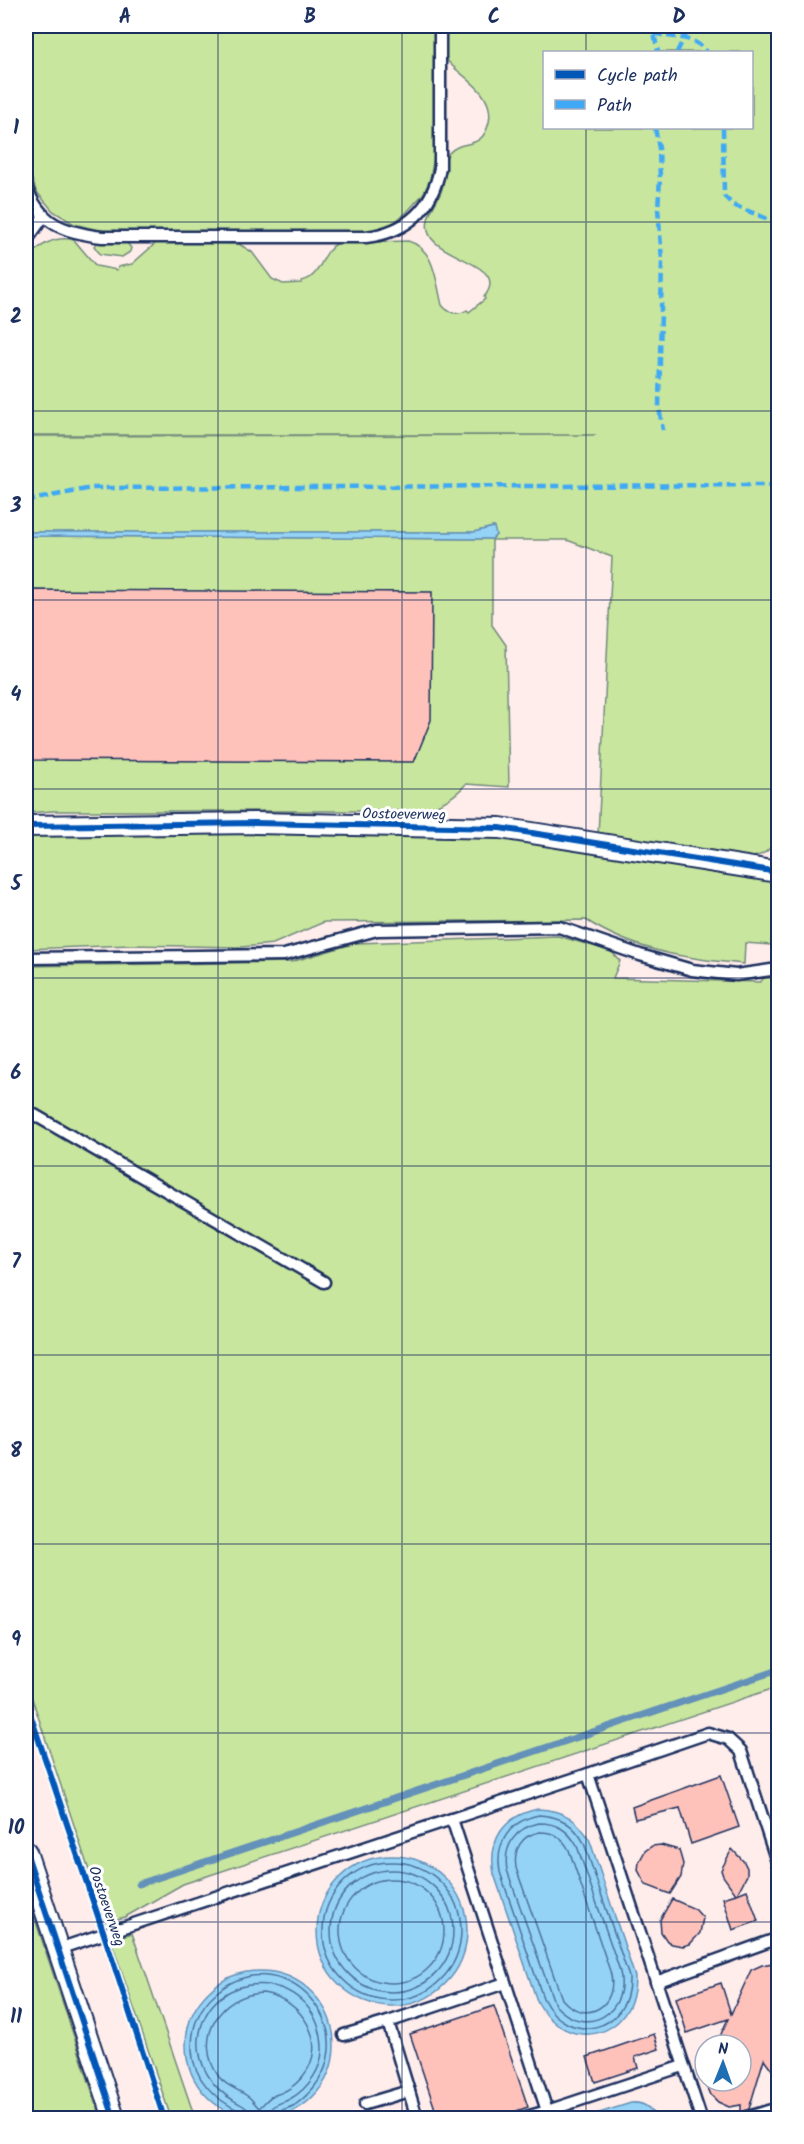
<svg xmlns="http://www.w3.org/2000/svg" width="804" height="2144" font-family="Kalam,sans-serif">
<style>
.green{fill:#c8e69d;stroke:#728a7e;stroke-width:1.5;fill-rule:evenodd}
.water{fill:#95d3f6;stroke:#6491b9;stroke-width:1.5}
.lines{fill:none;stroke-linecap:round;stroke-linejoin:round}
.shore{stroke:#4c719b;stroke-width:1.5}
.stream{stroke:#6491b9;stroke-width:7}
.building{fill:#fec2bb;stroke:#1b2f5e;stroke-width:1.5}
.service-casing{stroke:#1b2f5e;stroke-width:15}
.minor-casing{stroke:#1b2f5e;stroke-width:24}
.service{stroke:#fff;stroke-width:10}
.minor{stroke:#fff;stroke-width:20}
.quiet{stroke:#3fa9f5;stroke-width:4.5;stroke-dasharray:9 4.5;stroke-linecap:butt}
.cycleway-casing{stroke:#fff;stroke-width:10}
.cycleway{stroke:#0057b8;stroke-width:6}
.grid{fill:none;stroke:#1b2f5e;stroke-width:1.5;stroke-opacity:0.55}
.labels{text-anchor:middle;stroke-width:6;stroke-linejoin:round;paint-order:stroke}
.street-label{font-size:15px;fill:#1b2f5e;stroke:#fff}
.neatline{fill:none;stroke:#1b2f5e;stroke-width:2}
.grid-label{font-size:20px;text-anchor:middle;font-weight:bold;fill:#1b2f5e}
</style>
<rect width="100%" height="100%" fill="#ffedeb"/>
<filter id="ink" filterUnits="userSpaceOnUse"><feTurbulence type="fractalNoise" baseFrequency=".0167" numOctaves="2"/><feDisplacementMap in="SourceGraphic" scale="12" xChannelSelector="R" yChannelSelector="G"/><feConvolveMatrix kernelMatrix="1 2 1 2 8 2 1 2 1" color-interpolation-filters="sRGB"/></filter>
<g filter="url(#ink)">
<!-- green -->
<g class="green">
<path d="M26 26H435V151L430 179 424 193 407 212 393 223 377 229 362 232 239 233 112 232 94 229 74 224 53 211 36 191 27 164Z"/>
<path d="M445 26H778V838C769 852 761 857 745 858L598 835 612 557 567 540H492V625L506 645 509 787 466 784C452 800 436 808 415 811H53L26 813V536L492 539 496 535 493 527 474 532H26V436L596 435H26V261C37 246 55 235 74 240L96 266 117 270 118 267 132 264 157 242 239 244 252 252 272 279 283 284 302 283V281C323 276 320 252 338 243L408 241C435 248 436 282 442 305 448 313 458 316 467 310L469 312 485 299 484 297C512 263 434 259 428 231 424 215 438 203 442 189 446 178 441 162 449 153 462 138 482 152 489 122 494 99 474 84 458 71 454 67 448 63 446 58 442 49 445 35 445 26ZM544 52H752V128H544Z"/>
<path d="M98 242 127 243 131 248 130 252 122 257 100 254 94 246Z"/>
<path d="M275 832 506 839 569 850 621 855 778 883V917H774L771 945 745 943 744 964C688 959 634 951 586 920L324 922 273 944 241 947 131 945 26 949V836Z"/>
<path d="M558 936 611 951 620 961 613 978 760 982 764 978 778 975V1687L183 1884 125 1917 106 1922 26 1680V966L291 962 356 943Z"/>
<path d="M26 1892 101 2118H26Z"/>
<path d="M132 1933 195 2118H171L111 1940Z"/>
</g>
<!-- water -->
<g class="water">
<path d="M494 527 496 535 492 539 26 536V532H474Z"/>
<path d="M538 1809C563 1810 578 1819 590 1841L635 1977C636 2039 566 2056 537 2001L494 1874C488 1839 504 1816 538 1809Z"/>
<circle cx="392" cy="1931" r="75"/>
<circle cx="260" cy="2045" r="74"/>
<path d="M631 2103C643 2102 651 2107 655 2118H583Z"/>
</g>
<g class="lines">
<!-- shore -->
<g class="shore">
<path d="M539 1815C560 1816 574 1824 584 1843L629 1977C631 2033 567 2047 543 1998L500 1872C495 1843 509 1821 539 1815Z"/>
<path d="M539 1823C557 1823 568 1830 577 1846L619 1968C632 2012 586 2040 555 2005L507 1870C503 1846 515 1828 539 1823Z"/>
<path d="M540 1832C554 1832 562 1837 569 1850L610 1971C620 2005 586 2027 562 1999L516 1868C513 1850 521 1835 540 1832Z"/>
<circle cx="392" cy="1931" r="69"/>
<circle cx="392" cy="1931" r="61"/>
<circle cx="392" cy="1931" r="52"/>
<path d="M263 1993C302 1999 330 2043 303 2076 299 2081 291 2088 285 2091 281 2094 276 2094 272 2096 267 2099 263 2105 259 2108 256 2105 253 2101 250 2098 240 2090 227 2087 219 2077 192 2039 220 1994 263 1993Z"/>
<path d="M242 2118 240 2111C215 2100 193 2078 192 2050 191 2028 199 2007 216 1993 288 1933 380 2043 295 2105 290 2108 284 2109 278 2111L276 2118"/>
<path d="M250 2118C249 2106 242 2106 233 2100 212 2088 197 2064 199 2039 207 1963 318 1967 322 2047 323 2068 308 2089 290 2099 279 2105 269 2103 268 2118"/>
</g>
<!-- stream -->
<path class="stream" d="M139 1884 778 1670"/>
</g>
<!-- building -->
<g class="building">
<path d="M26 590 432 592 431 720 414 762 26 760Z"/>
<path d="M721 1775 739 1827 691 1844 680 1808 635 1819 632 1807Z"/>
<path d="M661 1845 679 1850 683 1864 681 1877 670 1894 646 1885 638 1870 639 1862 645 1851 652 1846Z"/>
<path d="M732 1849 744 1862 747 1868V1875L737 1894 747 1890 758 1921 733 1930 723 1898 736 1894 723 1876 721 1870Z"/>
<path d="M672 1899 695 1909 703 1918 700 1933 690 1944 683 1946 672 1944 667 1941 661 1932 660 1920Z"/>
<path d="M778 1962V2078L764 2059 749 2109 741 2112V2105L729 2107 718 2102 711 2095 705 2081H741V2045H725L721 2034 728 2019 687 2033 676 1998 721 1983 731 2014 751 1970 762 1965Z"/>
<path d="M494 2006 528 2107 496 2118H438L410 2034Z"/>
<path d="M654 2034 659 2049 635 2057 638 2068 595 2082 587 2057Z"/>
</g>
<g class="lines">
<!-- service casing -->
<g class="service-casing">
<g id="service">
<path d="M26 186C40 224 63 232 102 237H366C407 232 432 209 440 168V26"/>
<path d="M26 241 44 216"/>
<path d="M26 958 284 955 377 930 559 927 640 955 692 970 736 975 778 969"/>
<path d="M26 1110 324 1282"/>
<path d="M452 1819 547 2111 523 2118"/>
<path d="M58 1949 588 1774"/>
<path d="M656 1982 776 1939 778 1931"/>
<path d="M344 2035 388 2022"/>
<path d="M365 2104 409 2091"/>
<path d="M547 2111 683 2066"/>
<path d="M417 2118 388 2022 505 1983"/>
<path d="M701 2118 588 1774 708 1733 728 1739 741 1751 778 1865"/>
<path d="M745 2118 778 2108"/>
</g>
</g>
<!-- minor casing -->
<g class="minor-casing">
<g id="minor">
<path d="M26 826 255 823 500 828 778 872"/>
<path d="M26 1852 114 2118"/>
</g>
</g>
<!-- service -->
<use href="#service" class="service"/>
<!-- minor -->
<use href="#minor" class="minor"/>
<!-- quiet -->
<g class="quiet">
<path d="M645 26 654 33 658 52"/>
<path d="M654 33C674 40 690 33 707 52"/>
<path d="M677 52 690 26"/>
<path d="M655 128 659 148 660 179 658 208 662 260 659 408 663 430"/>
<path d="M723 128 724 196 733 205 778 223"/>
<path d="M26 501 92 488 766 485 778 488"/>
</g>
<!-- cycleway casing -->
<g class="cycleway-casing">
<g id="cycleway">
<path d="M26 826 255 823 500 828 778 872"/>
<path d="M26 1702 104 1934 164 2118"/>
<path d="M26 1852 114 2118"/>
</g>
</g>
<!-- cycleway -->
<use href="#cycleway" class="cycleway"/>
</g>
</g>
<!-- grid -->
<path class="grid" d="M218 26V2118M402 26V2118M586 26V52M586 128V2118M26 222H778M26 411H778M26 600H778M26 789H778M26 978H778M26 1166H778M26 1355H778M26 1544H778M26 1733H778M26 1922H778"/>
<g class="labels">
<!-- street labels -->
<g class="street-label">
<text transform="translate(404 814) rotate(1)" y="5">Oostoeverweg</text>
<text transform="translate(107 1906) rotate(71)" y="5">Oostoeverweg</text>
</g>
</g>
<!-- margin -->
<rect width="804" height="2144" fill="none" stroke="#fff" stroke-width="66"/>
<!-- legend -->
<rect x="543" y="51" width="210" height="78" fill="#ffffff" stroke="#a4acbf" stroke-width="1.5"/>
<rect x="555" y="70" width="30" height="9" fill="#0057b8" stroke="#a4acbf" stroke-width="1.5"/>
<text x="597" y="81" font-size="18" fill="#1b2f5e">Cycle path</text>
<rect x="555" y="100" width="30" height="9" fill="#3fa9f5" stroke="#a4acbf" stroke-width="1.5"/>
<text x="597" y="111" font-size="18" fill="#1b2f5e">Path</text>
<!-- north arrow -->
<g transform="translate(723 2063) rotate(1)"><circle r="28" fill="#ffffff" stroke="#a4acbf" stroke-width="1.5"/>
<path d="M0-4.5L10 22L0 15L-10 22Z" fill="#1f6fb2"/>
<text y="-9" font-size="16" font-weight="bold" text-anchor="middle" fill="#1b2f5e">N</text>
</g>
<rect x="33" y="33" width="738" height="2078" class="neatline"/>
<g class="grid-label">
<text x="125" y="23">A</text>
<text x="310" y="23">B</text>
<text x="494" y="23">C</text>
<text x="679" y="23">D</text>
<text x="16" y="134">1</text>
<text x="16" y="323">2</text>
<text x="16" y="512">3</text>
<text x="16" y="701">4</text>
<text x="16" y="890">5</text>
<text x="16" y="1079">6</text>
<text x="16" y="1268">7</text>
<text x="16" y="1457">8</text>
<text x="16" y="1646">9</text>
<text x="16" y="1834">10</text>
<text x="16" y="2023">11</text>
</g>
</svg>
